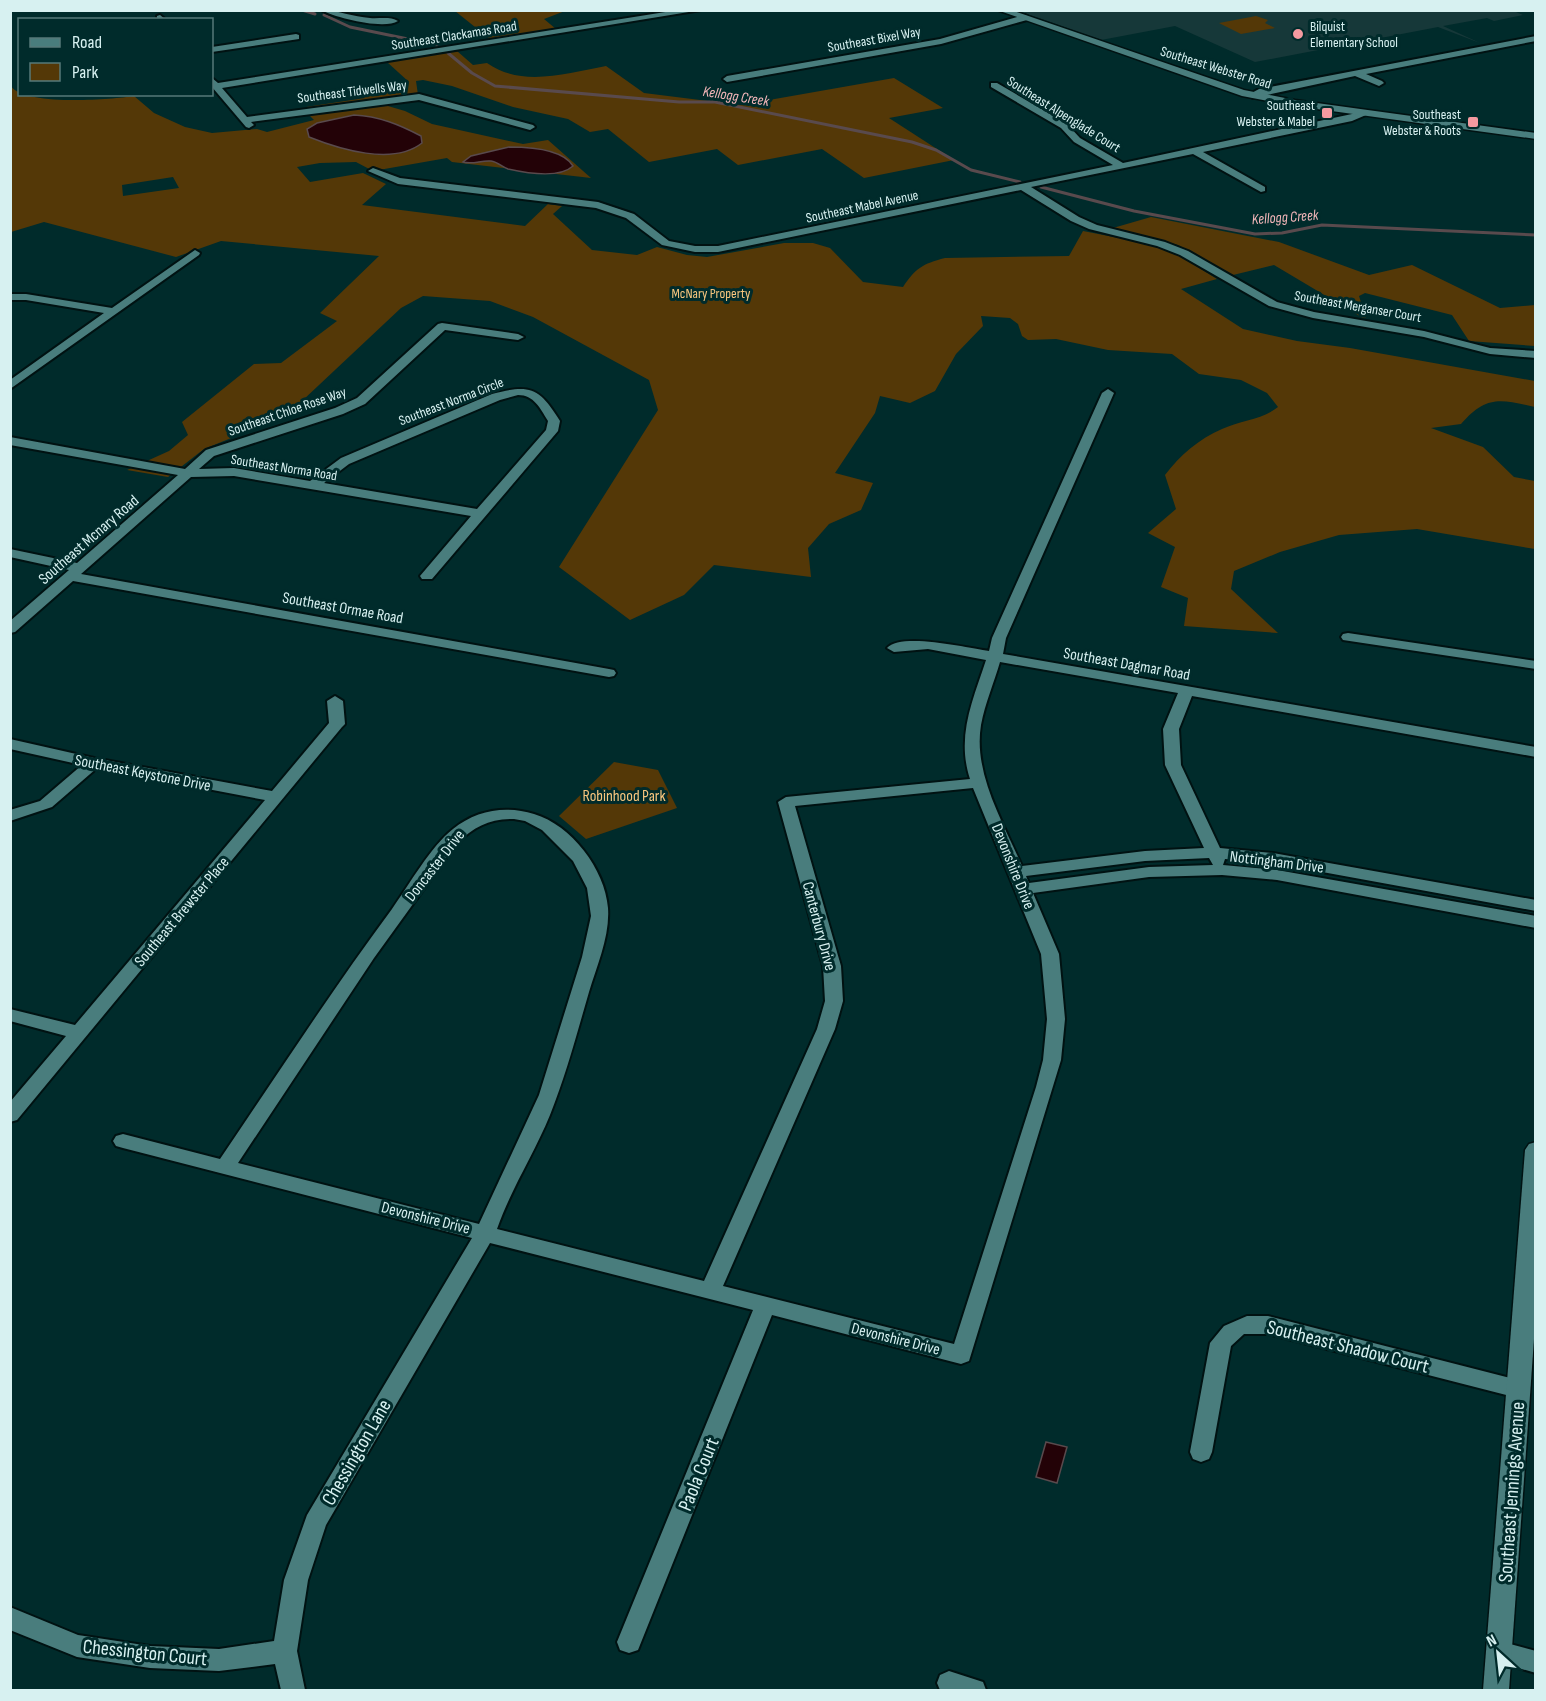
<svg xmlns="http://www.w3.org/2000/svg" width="1546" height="1701" font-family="'Sofia Sans Condensed',sans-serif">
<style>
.built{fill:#163839}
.green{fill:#543807;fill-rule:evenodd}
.water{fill:#230207;stroke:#594a4d;stroke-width:1.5}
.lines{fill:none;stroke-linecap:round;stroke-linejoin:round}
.stream{stroke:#594a4d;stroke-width:3}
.street-casing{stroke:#001212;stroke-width:4}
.secondary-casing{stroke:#001212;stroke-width:3}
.street{fill:#497d7d;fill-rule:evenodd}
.secondary{fill:#497d7d;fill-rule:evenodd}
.poi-dot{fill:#f49aa0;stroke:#002b2b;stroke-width:2}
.labels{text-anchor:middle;stroke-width:6;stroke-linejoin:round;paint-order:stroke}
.far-poi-label{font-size:14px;fill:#d7f1f1;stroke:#002b2b;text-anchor:end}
.far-street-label{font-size:14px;fill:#d7f1f1;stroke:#002b2b}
.far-park-label{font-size:14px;fill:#f8c67e;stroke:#002b2b}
.far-water-label{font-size:15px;font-style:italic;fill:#f4b7ba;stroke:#002b2b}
.street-label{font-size:16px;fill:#d7f1f1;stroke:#002b2b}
.park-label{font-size:16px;fill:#f8c67e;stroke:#002b2b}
.near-street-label{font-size:20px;fill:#d7f1f1;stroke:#002b2b}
</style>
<rect width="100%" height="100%" fill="#002b2b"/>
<!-- built -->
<path class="built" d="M1511 10 1523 15 1494 21 1487 18 1443 26 1480 43 1438 27 1255 62 1175 26 1101 40 1019 11Z"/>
<!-- green -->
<g class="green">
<path d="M455 11H565L544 19 556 29 490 39Z"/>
<path d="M1256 16 1268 20 1265 23 1275 28 1241 34 1219 23Z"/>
<path d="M457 51 473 65 487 63C522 88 567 73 606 66L644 93 740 105 894 78 943 108 889 118 954 160 864 178 822 149 738 165 717 149 649 162 608 129 590 132 568 119 513 107 452 86 423 80 416 81 418 95 340 106 306 107 365 98 357 91 409 82 387 62Z"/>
<path d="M11 86C23 106 109 100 134 96L154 113 185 127 212 133 257 129 267 132 314 120 307 113 344 110 381 104 405 111 432 124 523 144 548 140 591 178 452 162 447 158 373 171 356 162 320 163 297 167 310 182 363 173 386 184 362 205 525 226 548 204 562 206 553 214 592 250 637 255 657 247 687 255 707 257 784 243H813L830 248 863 282 903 287C916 268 922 264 945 258L1069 256 1083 231 1155 245 1175 253 1217 279 1181 289 1243 329 1297 341 1350 348 1535 381V407C1500 399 1486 395 1461 424L1431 428 1483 447 1514 477 1535 481V549L1417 529 1339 535 1280 552 1234 571 1231 589 1278 633 1184 626 1188 598 1161 587 1175 547 1148 533 1176 509 1165 475C1180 455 1199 439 1222 429 1241 420 1262 420 1278 407L1267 393 1241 380 1199 374 1172 354 1108 350 1056 339 1028 340 1022 336 1018 324 1010 318 981 316 983 326 956 354 935 391 910 403 880 396 875 413 835 473 873 483 861 510 829 524 808 548 811 577 714 565 684 595 630 620 559 567 658 410 649 380 533 317 490 301 423 296 401 308 286 416 204 449 168 477 127 470 169 451 188 435 182 422 254 364 281 363 337 321 320 313 379 256 221 241 176 257 44 222 11 232ZM173 177 179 188 123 196 122 185Z"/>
<path d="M1151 217 1279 242 1369 275 1412 265 1500 308 1535 305V346L1469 341 1452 315 1365 293 1359 296 1366 318H1363L1274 265 1233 275 1178 245 1113 228Z"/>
<path d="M614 762 658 770 677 808 586 839 559 816Z"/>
</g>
<!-- water -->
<g class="water">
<path d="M354 115C379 116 400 125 421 136L422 143C393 166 339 149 309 137L307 129 317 123Z"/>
<path d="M509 147C527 147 562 148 573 166 559 179 526 173 508 169 502 167 498 162 491 161 481 160 473 165 463 162L471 156Z"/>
<path d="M1046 1442 1067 1447 1057 1483 1036 1477Z"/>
</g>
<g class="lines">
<!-- stream -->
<g class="stream">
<path d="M302 10 315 14"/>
<path d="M324 15 350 27 437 45"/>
<path d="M448 53 472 73 495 86 679 102H715L912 142 936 150 971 170 1020 182"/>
<path d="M1041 187 1134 211 1255 234 1282 233 1322 225 1536 235"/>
</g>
<!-- street casing -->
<g class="street-casing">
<g id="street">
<path d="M321 10C338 10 353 17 370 18 379 19 390 16 398 21 384 30 336 18 321 10Z"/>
<path d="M678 10H701L222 88 247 117 419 94 533 125 535 127 530 130 419 100 251 122 254 125 249 128 246 127 212 87V78L218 83Z"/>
<path d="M160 15 166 20H157V16Z"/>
<path d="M1024 15 1027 16V20L941 44 727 82 723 79 727 76 940 39Z"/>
<path d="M296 34 299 35V39L212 52V47Z"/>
<path d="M1536 36V41L1366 74 1382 81 1384 83 1379 86 1355 76 1253 98 1248 95 1259 89Z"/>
<path d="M991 83H997L1067 124 1080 138 1123 163 1366 111V115L1352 121 1203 152 1265 187V191L1261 192 1193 154 1031 187 1079 217 1097 225 1165 242 1188 251 1277 302 1314 312 1424 331 1490 348 1536 351V358L1490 354 1424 337 1313 318 1269 306 1180 255 1157 246 1089 229 1071 221 1021 190 718 252H695L662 245 626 218 596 208 398 184 368 171 373 168 400 178 598 202 634 214 669 241 695 246H718L1113 165 1074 142 1061 128 991 87Z"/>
<path d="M195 250 200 253 199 255 10 389V380L104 313 26 300H10V294H26L112 308Z"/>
<path d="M442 323 518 334 524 337 518 340 445 330 365 404 343 414 214 456 199 469 234 468 310 481 341 458 492 394C530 384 539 387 560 421L558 431 432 579H422L420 576 471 516 234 476 191 477 81 574 609 669 614 670 616 673 614 676 609 677 73 581 15 632 10 633V621L69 570 10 557V549L77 563 178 475 10 445V437L185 469 206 450 335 408 357 398 438 324ZM518 395C534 395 540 408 548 421L546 430 477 509 324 483 349 464 500 400Z"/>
<path d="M1108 389 1114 393 1006 638 1003 654 1536 747V757L1192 696 1179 729 1181 765 1220 848 1273 853 1536 900V911L1273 863 1225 859 1223 865 1277 870 1536 916V928L1277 880 1222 875 1149 877 1033 893 1059 954 1065 1019 1061 1060 969 1361 961 1364 772 1315 638 1650 629 1653 620 1650 617 1642 753 1310 490 1243 326 1525 308 1580 297 1651 305 1690H281L275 1664 219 1671 150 1668 77 1657 10 1630V1607L78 1635 150 1646 219 1649 274 1641 284 1580 307 1515 472 1238 123 1148 116 1146 113 1141 116 1136 123 1134 220 1159C277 1075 332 990 392 909 409 885 431 846 453 829 476 810 506 805 534 814 571 825 605 869 608 908 610 936 597 965 589 992 577 1033 566 1075 550 1115 534 1154 511 1189 497 1229L704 1281 817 1029 825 1001 823 966 778 802 786 797 970 779C956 736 973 700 986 660L928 649 894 652 887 648C901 632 968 648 989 651L992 638 1102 393ZM1000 662 1178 693 1163 729 1165 765 1204 848 1145 851 1022 866C1003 822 973 773 981 725 985 703 994 683 1000 662ZM973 788 1041 954 1047 1019 1043 1060 1036 1087 954 1344 723 1286 835 1029 843 1001 841 966 795 806ZM514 819 525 821 542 830 573 861 587 888 591 916 582 957 539 1095 479 1224 238 1163 374 958 457 843C474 827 490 818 514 819ZM1209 858 1213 865 1149 867 1029 883 1026 876 1145 861Z"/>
<path d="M1348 633 1536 661V669L1343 640 1341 637 1343 634Z"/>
<path d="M335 696 343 701 345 724 342 727 17 1120 10 1122V1102L66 1036 10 1021V1009L75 1025 265 800 97 768 52 807 10 821V810L40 801 82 765 10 749V739L94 758 272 791 329 723 327 701Z"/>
<path d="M1247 1316H1268L1518 1380 1526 1383 1529 1389 1526 1395 1518 1398 1268 1334H1244L1231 1346 1212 1452 1209 1459 1201 1462 1193 1459 1190 1452 1210 1343 1224 1326Z"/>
<path d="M1499 1641 1536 1651V1673L1490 1660 1487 1652 1490 1644Z"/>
<path d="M949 1671 983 1682 986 1690H940L937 1683 940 1675Z"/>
</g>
</g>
<!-- secondary casing -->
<g class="secondary-casing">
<g id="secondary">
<path d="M997 10H1011L1244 90 1295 100 1536 133V139L1295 106 1242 96Z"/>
<path d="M1536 1142V1311L1509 1690H1483L1525 1150 1529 1144Z"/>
</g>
</g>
<!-- street -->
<use href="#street" class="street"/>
<!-- secondary -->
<use href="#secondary" class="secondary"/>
</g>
<!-- markers -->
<g class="poi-dot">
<circle cx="1298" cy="34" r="6"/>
<rect x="1321" y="107" width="12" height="12" rx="3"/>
<rect x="1467" y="116" width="12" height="12" rx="3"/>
</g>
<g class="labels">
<!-- far-poi labels -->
<g class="far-poi-label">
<text x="1310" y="31" text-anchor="start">Bilquist<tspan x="1310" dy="16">Elementary School</tspan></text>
<text x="1315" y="110">Southeast<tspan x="1315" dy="16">Webster &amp; Mabel</tspan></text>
<text x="1461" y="119">Southeast<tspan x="1461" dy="16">Webster &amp; Roots</tspan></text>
</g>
<!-- far-street labels -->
<g class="far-street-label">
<text transform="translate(454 35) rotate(-9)" y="5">Southeast Clackamas Road</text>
<text transform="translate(874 39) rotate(-10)" y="5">Southeast Bixel Way</text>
<text transform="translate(1216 67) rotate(17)" y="5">Southeast Webster Road</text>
<text transform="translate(352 91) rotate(-7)" y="5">Southeast Tidwells Way</text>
<text transform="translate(1064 114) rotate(32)" y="5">Southeast Alpenglade Court</text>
<text transform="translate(862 206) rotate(-12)" y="5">Southeast Mabel Avenue</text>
<text transform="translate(1358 306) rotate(10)" y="5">Southeast Merganser Court</text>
<text transform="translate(451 401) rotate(-21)" y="5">Southeast Norma Circle</text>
<text transform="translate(287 411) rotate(-19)" y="5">Southeast Chloe Rose Way</text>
<text transform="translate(284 467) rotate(9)" y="5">Southeast Norma Road</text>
</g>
<!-- far-park labels -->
<g class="far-park-label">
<text x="711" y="298">McNary Property</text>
</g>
<!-- far-water labels -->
<g class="far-water-label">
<text transform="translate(736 96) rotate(9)" y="5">Kellogg Creek</text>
<text transform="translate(1285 217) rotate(-4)" y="5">Kellogg Creek</text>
</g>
<!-- street labels -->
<g class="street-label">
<text transform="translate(88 539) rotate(-41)" y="6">Southeast Mcnary Road</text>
<text transform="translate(343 607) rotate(10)" y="6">Southeast Ormae Road</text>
<text transform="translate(1127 663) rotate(10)" y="6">Southeast Dagmar Road</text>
<text transform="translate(143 772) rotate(11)" y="6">Southeast Keystone Drive</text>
<text transform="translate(1277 861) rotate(7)" y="6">Nottingham Drive</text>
<text transform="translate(434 865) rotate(-52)" y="6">Doncaster Drive</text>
<text transform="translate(1014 866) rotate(68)" y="6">Devonshire Drive</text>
<text transform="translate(181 911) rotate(-50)" y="6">Southeast Brewster Place</text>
<text transform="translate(820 926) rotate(75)" y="6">Canterbury Drive</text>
<text transform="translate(426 1217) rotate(14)" y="6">Devonshire Drive</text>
<text transform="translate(896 1338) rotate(14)" y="6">Devonshire Drive</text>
</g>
<!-- park labels -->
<g class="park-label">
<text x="624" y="801">Robinhood Park</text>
</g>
<!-- near-street labels -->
<g class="near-street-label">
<text transform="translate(1348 1346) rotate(14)" y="7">Southeast Shadow Court</text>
<text transform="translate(356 1452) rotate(-60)" y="7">Chessington Lane</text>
<text transform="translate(698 1474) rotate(-68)" y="7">Paola Court</text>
<text transform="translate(1511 1492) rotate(-86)" y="7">Southeast Jennings Avenue</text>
<text transform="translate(145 1652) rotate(6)" y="7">Chessington Court</text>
</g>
</g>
<!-- border -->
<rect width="1546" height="1701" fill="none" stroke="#d7f1f1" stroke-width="24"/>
<!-- legend -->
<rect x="18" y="18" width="195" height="78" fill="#002b2b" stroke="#567a7a" stroke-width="1.5"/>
<rect x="30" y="38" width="30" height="9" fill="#497d7d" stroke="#567a7a" stroke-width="1.5"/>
<text x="72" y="48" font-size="18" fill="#d7f1f1">Road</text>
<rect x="30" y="63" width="30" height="18" fill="#543807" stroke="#567a7a" stroke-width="1.5"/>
<text x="72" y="78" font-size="18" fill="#d7f1f1">Park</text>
<!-- north arrow -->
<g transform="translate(1498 1653) rotate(333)" stroke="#002b2b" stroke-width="4.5" paint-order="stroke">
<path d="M0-4.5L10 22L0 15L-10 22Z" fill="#d7f1f1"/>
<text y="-9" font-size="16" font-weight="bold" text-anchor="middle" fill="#d7f1f1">N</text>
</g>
</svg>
